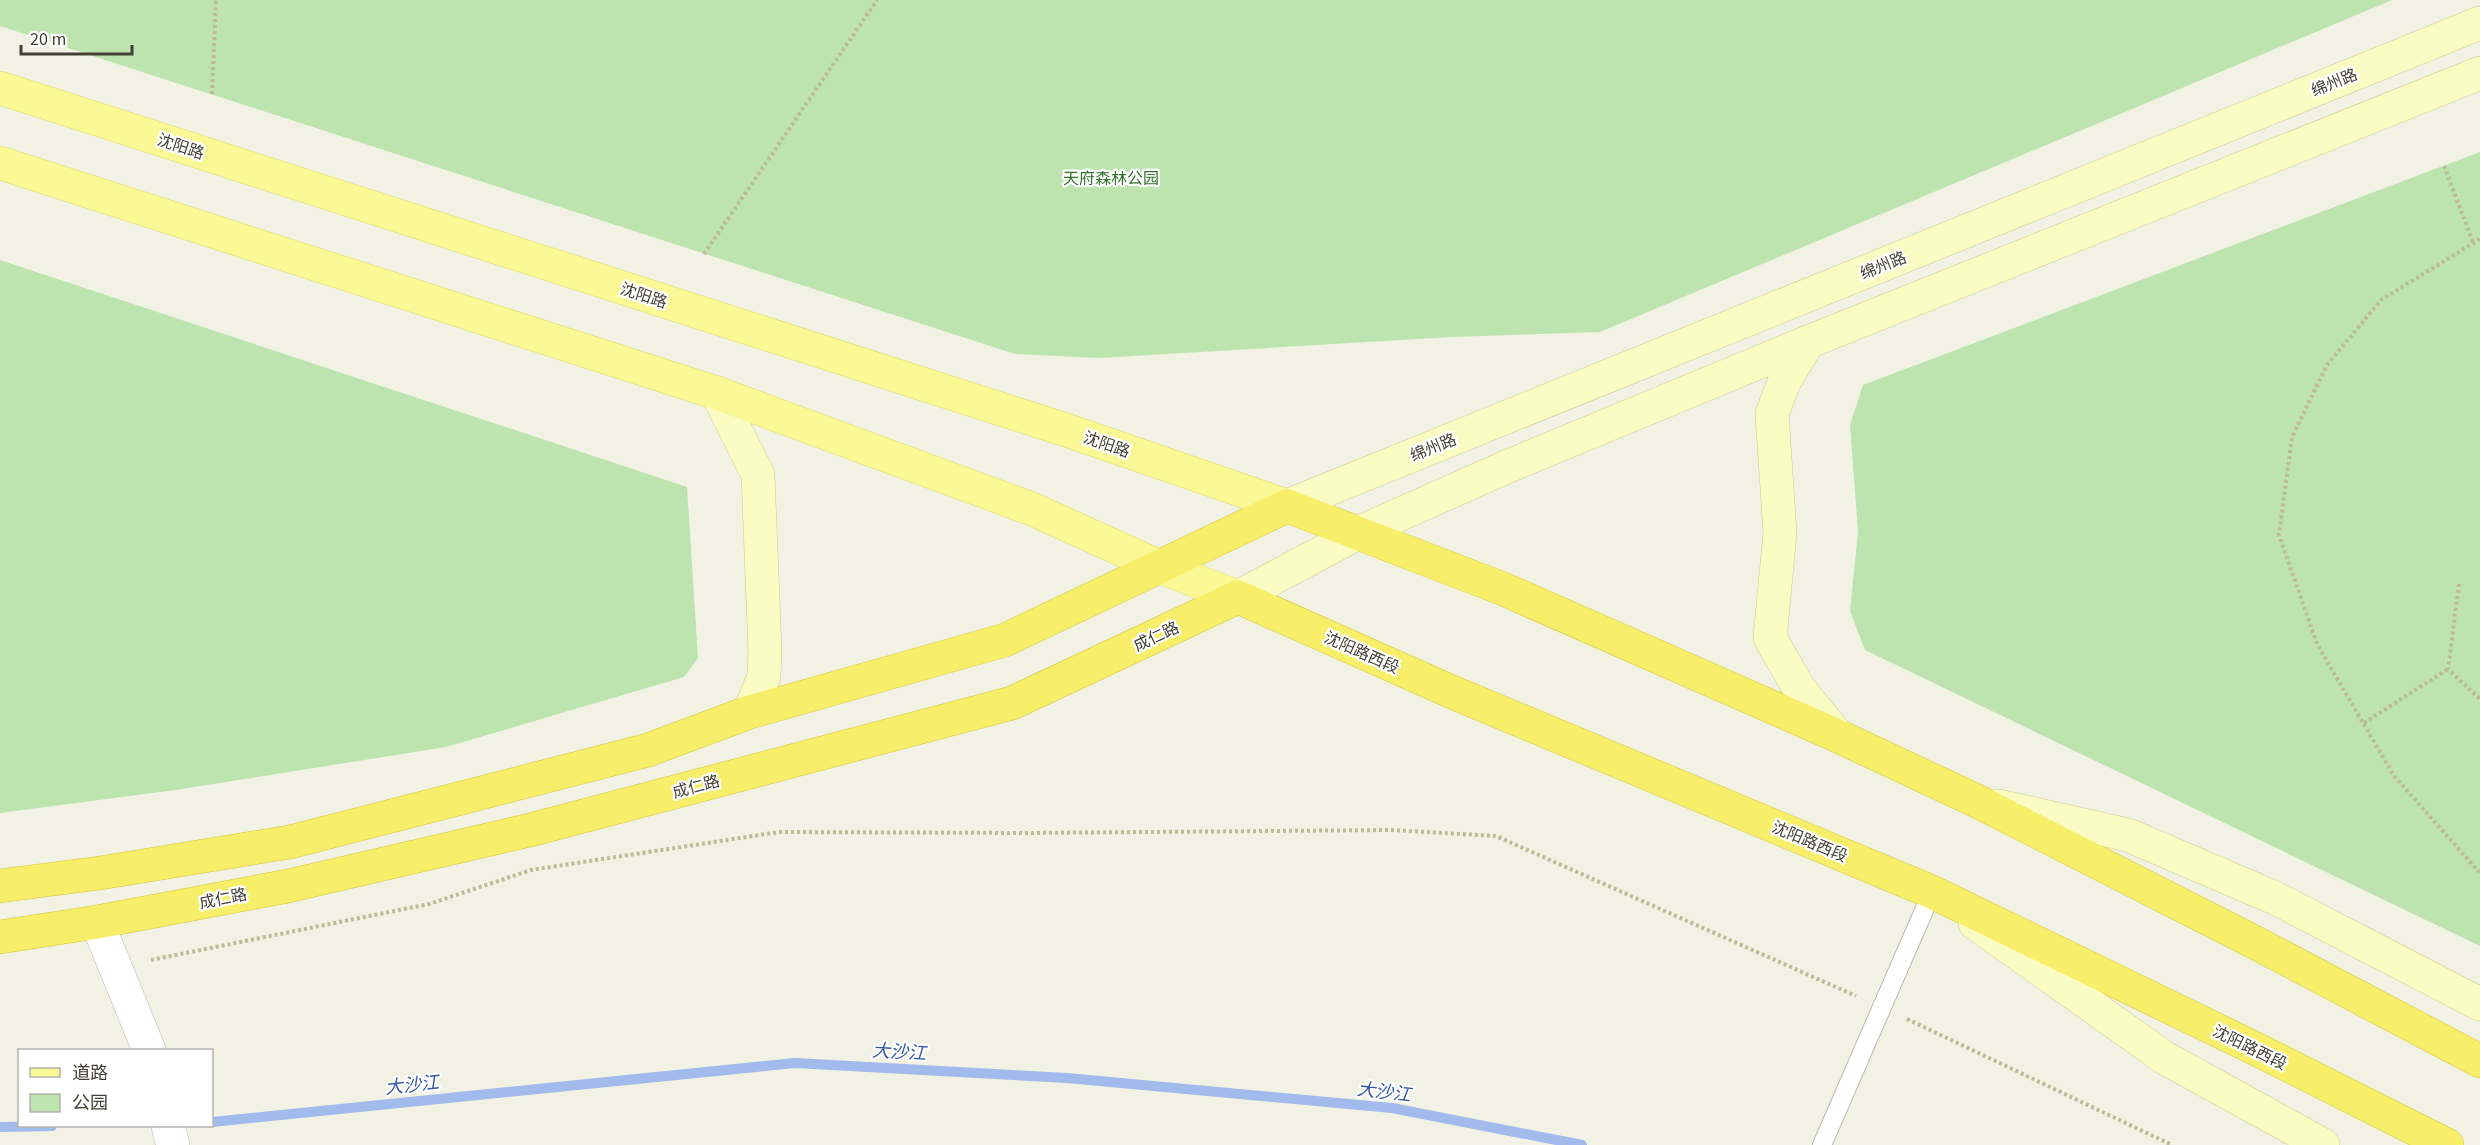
<svg xmlns="http://www.w3.org/2000/svg" width="2480" height="1145" font-family="'Source Sans 3','Noto Sans SC',sans-serif">
<style>
.green{fill:#bde4ae}
.lines{fill:none;stroke-linecap:round;stroke-linejoin:round}
.stream{stroke:#a2baec;stroke-width:10}
.lane-casing{stroke:#bcbba7;stroke-width:20}
.street-casing{stroke:#bcbba7;stroke-width:34}
.secondary-casing{stroke:#cccc93;stroke-width:34}
.primary-casing{stroke:#deda65;stroke-width:34}
.highway-casing{stroke:#d6c639;stroke-width:34}
.path{stroke:#bdba99;stroke-width:4;stroke-dasharray:3 3;stroke-linecap:butt}
.lane{stroke:#fff;stroke-width:18}
.street{stroke:#fff;stroke-width:33}
.secondary{stroke:#fbfcc3;stroke-width:33}
.primary{stroke:#faf895;stroke-width:33}
.highway{stroke:#f7ee69;stroke-width:33}
.labels{text-anchor:middle;stroke-width:4.5;stroke-linejoin:round;paint-order:stroke}
.street-label{font-size:16px;fill:#434134;stroke:#fff}
.park-label{font-size:16px;fill:#33722b;stroke:#fff}
.water-label{font-size:18px;font-style:italic;fill:#3358a9;stroke:#fff}
</style>
<rect width="100%" height="100%" fill="#f1f1e4"/>
<!-- green -->
<g class="green">
<path d="M0 0H2392L1600 332 1451 337 1099 358 1015 354 0 26Z"/>
<path d="M2480 152V946L1865 650 1850 611 1858 532 1850 425 1863 385Z"/>
<path d="M0 260 687 487 698 658 684 677 446 747 175 790 0 813Z"/>
</g>
<g class="lines">
<!-- stream -->
<g class="stream">
<path d="M212 1122 795 1063 1067 1078 1392 1108 1582 1145"/>
<path d="M0 1127 52 1126"/>
</g>
<!-- lane casing -->
<g class="lane-casing">
<path id="lane" d="M1822 1145 1932 892"/>
</g>
<!-- street casing -->
<g class="street-casing">
<g id="street">
<path d="M97 922 149 1050"/>
<path d="M168 1126 173 1145"/>
</g>
</g>
<!-- secondary casing -->
<g class="secondary-casing">
<g id="secondary">
<path d="M1808 342 1784 382 1772 414 1780 533 1770 638 1800 690 1838 736"/>
<path d="M717 393 758 475 765 652 764 676 750 712"/>
<path d="M1287 506 2480 23"/>
<path d="M1238 597 1358 533 1504 468 1808 342 2480 73"/>
<path d="M1999 806 2128 835 2275 898 2480 1004"/>
<path d="M1975 923 2165 1058 2323 1145"/>
</g>
</g>
<!-- primary casing -->
<g class="primary-casing">
<g id="primary">
<path d="M0 88 1066 430 1287 506"/>
<path d="M0 163 717 393 1032 509 1160 567 1238 597"/>
</g>
</g>
<!-- highway casing -->
<g class="highway-casing">
<g id="highway">
<path d="M0 886 100 873 290 842 648 750 750 712 1005 640 1287 506 1501 588 1838 736 1979 802 2256 943 2480 1061"/>
<path d="M0 937 97 922 288 886 530 830 1012 703 1238 597 1452 692 1932 892 2254 1048 2447 1145"/>
</g>
</g>
<!-- path -->
<g class="path">
<path d="M212 94 216 0"/>
<path d="M2444 166 2473 242"/>
<path d="M2480 239 2381 300 2327 365 2292 437 2279 535 2317 644 2394 776 2480 873"/>
<path d="M704 254 877 0"/>
<path d="M2459 584 2448 669 2480 699"/>
<path d="M2364 723 2448 669"/>
<path d="M151 960 429 904 531 870 779 832 1025 833 1391 830 1496 836 1856 996"/>
<path d="M1907 1019 2172 1145"/>
</g>
<!-- lane -->
<use href="#lane" class="lane"/>
<!-- street -->
<use href="#street" class="street"/>
<!-- secondary -->
<use href="#secondary" class="secondary"/>
<!-- primary -->
<use href="#primary" class="primary"/>
<!-- highway -->
<use href="#highway" class="highway"/>
</g>
<g class="labels">
<!-- street labels -->
<g class="street-label">
<text transform="translate(2334 82) rotate(-22)" y="6">绵州路</text>
<text transform="translate(181 146) rotate(18)" y="6">沈阳路</text>
<text transform="translate(1883 265) rotate(-22)" y="6">绵州路</text>
<text transform="translate(644 295) rotate(18)" y="6">沈阳路</text>
<text transform="translate(1107 444) rotate(19)" y="6">沈阳路</text>
<text transform="translate(1433 447) rotate(-22)" y="6">绵州路</text>
<text transform="translate(1156 636) rotate(-25)" y="6">成仁路</text>
<text transform="translate(1362 652) rotate(24)" y="6">沈阳路西段</text>
<text transform="translate(696 786) rotate(-15)" y="6">成仁路</text>
<text transform="translate(1810 841) rotate(23)" y="6">沈阳路西段</text>
<text transform="translate(223 898) rotate(-11)" y="6">成仁路</text>
<text transform="translate(2250 1047) rotate(26)" y="6">沈阳路西段</text>
</g>
<!-- park labels -->
<g class="park-label">
<text x="1111" y="184">天府森林公园</text>
</g>
<!-- water labels -->
<g class="water-label">
<text transform="translate(899 1052) rotate(3)" y="6">大沙江</text>
<text transform="translate(412 1085) rotate(-6)" y="6">大沙江</text>
<text transform="translate(1384 1092) rotate(7)" y="6">大沙江</text>
</g>
</g>
<!-- legend -->
<rect x="18" y="1049" width="195" height="78" fill="#ffffff" stroke="#b4b3ae" stroke-width="1.5"/>
<rect x="30" y="1068" width="30" height="9" fill="#faf895" stroke="#b4b3ae" stroke-width="1.5"/>
<text x="72" y="1079" font-size="18" fill="#434134">道路</text>
<rect x="30" y="1094" width="30" height="18" fill="#bde4ae" stroke="#b4b3ae" stroke-width="1.5"/>
<text x="72" y="1109" font-size="18" fill="#434134">公园</text>
<!-- scale -->
<path d="M21 45v9h111v-9" fill="none" stroke="#434134" stroke-width="3"/>
<text x="30" y="45" font-size="18" fill="#434134" stroke="#ffffff" stroke-width="4.5" paint-order="stroke">20 m</text>
</svg>
